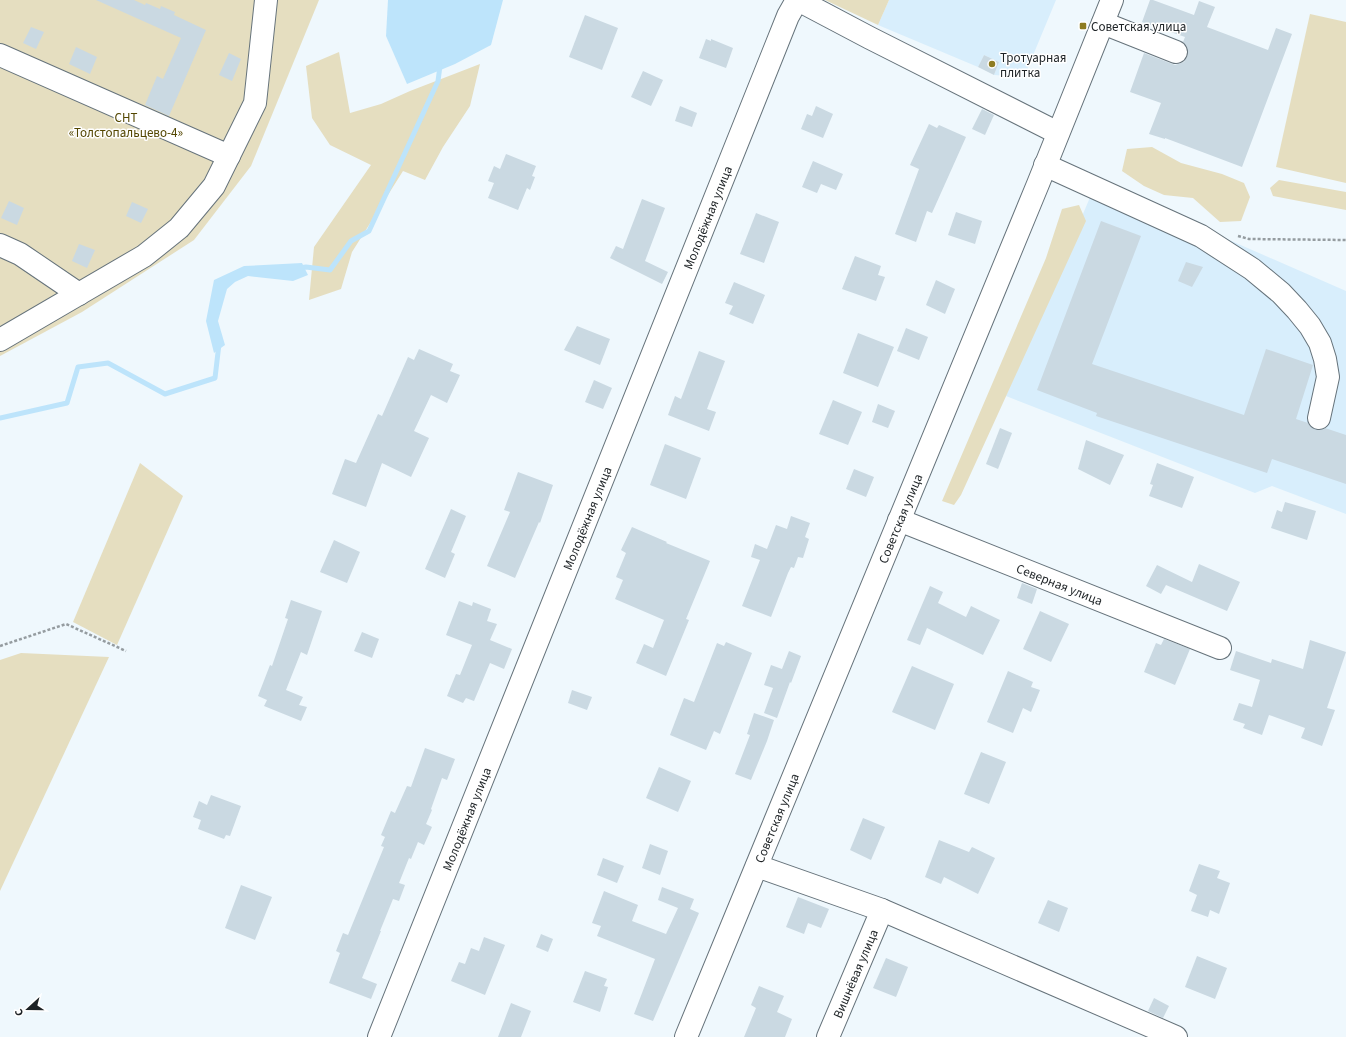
<svg xmlns="http://www.w3.org/2000/svg" width="1346" height="1037" font-family="'Source Sans 3',sans-serif">
<style>
.built{fill:#d8eefc}
.green{fill:#e5dec0}
.water{fill:#bde4fb}
.lines{fill:none;stroke-linecap:round;stroke-linejoin:round}
.stream{stroke:#bde4fb;stroke-width:5}
.building{fill:#cad9e2}
.minor-casing{stroke:#66737b;stroke-width:24}
.path{stroke:#959ca0;stroke-width:2.5;stroke-dasharray:3 2;stroke-linecap:butt}
.minor{stroke:#fff;stroke-width:22}
.poi-dot{fill:#8e7c21;stroke:#fff;stroke-width:1.5}
.labels{text-anchor:middle;stroke-width:3;stroke-linejoin:round;paint-order:stroke}
.poi-label{font-size:13px;fill:#1d2225;stroke:#fff;text-anchor:start}
.park-label{font-size:13px;fill:#534600;stroke:#fff}
.street-label{font-size:13px;fill:#1d2225;stroke:#fff}
</style>
<rect width="100%" height="100%" fill="#eff8fd"/>
<!-- built -->
<g class="built">
<path d="M889 0H1056L1024 77 994 75 999 62 984 55 978 67 878 25Z"/>
<path d="M1091 195 1204 229 1346 291V514L1272 486 1255 493 1006 396Z"/>
</g>
<!-- green -->
<g class="green">
<path d="M0 0H319L251 166 194 240 82 312 0 356Z"/>
<path d="M825 0H889L878 25Z"/>
<path d="M1310 14 1346 22V183L1276 167Z"/>
<path d="M339 52 350 113 381 104 410 91 480 64 470 106 443 147 425 180 403 171 352 252 341 289 309 300 314 247 371 165 330 145 312 118 306 66Z"/>
<path d="M1152 147 1181 163 1222 174 1244 183 1250 197 1241 221 1220 222 1193 198 1164 195 1144 186 1122 171 1127 149Z"/>
<path d="M1279 180 1346 192V210L1273 196 1270 188Z"/>
<path d="M1079 205 1086 221 961 495 954 505 942 501 1046 258 1062 209Z"/>
<path d="M140 463 183 496 117 645 73 622Z"/>
<path d="M21 653 109 657 0 891V660Z"/>
</g>
<!-- water -->
<g class="water">
<path d="M388 0H503L491 45 455 64 407 84 386 36Z"/>
<path d="M302 263 308 275 293 281 248 276 235 282 227 289 218 321 225 345 214 353 206 321 214 280 244 266Z"/>
</g>
<g class="lines">
<!-- stream -->
<g class="stream">
<path d="M299 268 306 267 330 270 351 241 369 231 438 81 440 66"/>
<path d="M0 418 67 403 78 367 108 363 165 394 215 378 219 344"/>
</g>
</g>
<!-- building -->
<g class="building">
<path d="M96 0H134L145 5 146 3 160 9 161 6 175 12 174 15 206 30 169 116 145 105 157 76 163 79 181 38Z"/>
<path d="M1150 0H1153L1194 15 1199 1 1215 7 1207 27 1268 50 1276 28 1292 34 1242 167 1165 138V139L1149 134 1161 103 1130 92 1144 53 1175 65 1184 62 1187 57 1188 51 1186 45 1183 42 1185 37 1142 22Z"/>
<path d="M585 15 618 28 602 70 569 57Z"/>
<path d="M31 27 44 32 36 49 23 43Z"/>
<path d="M706 39 711 41V39L733 48 726 68 699 58Z"/>
<path d="M76 47 97 57 90 74 69 64Z"/>
<path d="M229 53 241 59 232 81 219 75Z"/>
<path d="M984 55 999 62 994 75 978 67Z"/>
<path d="M643 71 663 80 651 106 631 97Z"/>
<path d="M680 106 697 113 692 127 675 121Z"/>
<path d="M816 106 833 114 823 138 801 129 807 114 812 116Z"/>
<path d="M982 109 994 115 985 135 972 129Z"/>
<path d="M929 124 937 128 939 125 966 137 932 213 927 211 916 242 895 234 919 169 910 165Z"/>
<path d="M506 154 536 166 532 176 535 177 530 190 527 188 518 210 488 198 494 183 488 181 494 166 500 169Z"/>
<path d="M813 161 843 174 836 190 821 184 817 193 802 187Z"/>
<path d="M642 199 665 208 645 261 668 272 662 284 610 258 616 246 623 249Z"/>
<path d="M9 201 24 208 17 225 1 218Z"/>
<path d="M132 202 148 209 141 223 126 216Z"/>
<path d="M956 212 982 221 975 244 948 235Z"/>
<path d="M756 213 779 222 764 263 740 254Z"/>
<path d="M1101 221 1141 236 1092 364 1244 415 1266 349 1313 365 1296 419 1308 423 1311 427 1316 430H1322L1325 428 1346 435V484L1272 459 1267 473 1096 416 1097 413 1037 390Z"/>
<path d="M79 244 95 250 87 268 72 261Z"/>
<path d="M855 256 881 266 878 275 885 277 876 301 842 289Z"/>
<path d="M1186 262 1203 267 1192 287 1178 281Z"/>
<path d="M936 280 955 289 945 314 926 305Z"/>
<path d="M734 282 765 295 753 324 729 314 733 306 725 303Z"/>
<path d="M577 326 610 339 600 365 564 350Z"/>
<path d="M906 328 928 337 919 360 897 351Z"/>
<path d="M858 333 894 347 878 387 843 373Z"/>
<path d="M419 349 453 364 450 371 460 375 447 403 431 395 414 431 429 438 411 477 382 463 366 507 332 494 345 459 356 463 378 414 382 416 408 357 414 360Z"/>
<path d="M699 351 725 361 707 409 716 412 709 431 668 415 675 396 681 399Z"/>
<path d="M594 380 612 388 603 409 585 402Z"/>
<path d="M833 400 862 412 848 445 819 434Z"/>
<path d="M878 404 895 411 888 428 872 422Z"/>
<path d="M1000 428 1012 433 998 469 986 464Z"/>
<path d="M1086 440 1124 455 1110 485 1078 469Z"/>
<path d="M665 444 701 458 686 499 650 485Z"/>
<path d="M1157 463 1194 477 1182 508 1149 496 1153 485 1150 484Z"/>
<path d="M854 469 874 477 866 497 846 489Z"/>
<path d="M518 472 553 485 540 523 539 522 515 578 487 566 510 512 504 510Z"/>
<path d="M1285 502 1316 511 1307 540 1271 528 1277 510 1282 512Z"/>
<path d="M451 509 466 516 451 552 455 554 445 578 425 569Z"/>
<path d="M791 516 810 523 805 537 809 539 803 558 798 557 794 568 791 567 788 573 771 617 742 606 760 560 751 557 755 544 767 549 776 525 787 529Z"/>
<path d="M632 527 667 542 666 543 710 561 686 619 689 620 666 676 636 663 644 644 653 648 664 620 615 599 623 580 616 577 626 553 621 550Z"/>
<path d="M334 540 360 552 347 583 320 572Z"/>
<path d="M1199 564 1240 582 1227 611 1166 585 1161 594 1146 586 1157 565 1192 582Z"/>
<path d="M1022 583 1037 589 1032 604 1017 598Z"/>
<path d="M930 586 943 592 938 603 966 617 971 606 1000 620 983 655 927 628 920 645 907 640Z"/>
<path d="M291 600 322 611 307 655 301 652 286 690 303 697 299 705 307 707 301 721 264 706 267 700 258 696 270 665 272 666 288 619 285 618Z"/>
<path d="M459 601 472 606 473 602 491 609 487 621 497 624 490 640 512 649 504 669 490 663 474 701 466 698 463 703 447 696 456 674 460 675 472 645 446 635Z"/>
<path d="M1040 611 1069 624 1051 662 1023 649Z"/>
<path d="M362 632 379 639 372 658 354 651Z"/>
<path d="M1164 639 1190 649 1175 685 1144 672 1156 643 1161 645Z"/>
<path d="M1310 640 1346 652 1327 708 1335 710 1322 746 1301 738 1305 728 1269 715 1262 735 1243 728 1245 724 1233 720 1239 703 1252 707 1260 680 1230 670 1236 651 1271 663 1272 659 1303 669Z"/>
<path d="M726 642 752 653 720 734 714 731 706 750 670 735 684 698 694 702 717 643 724 646Z"/>
<path d="M789 651 801 656 791 683 790 682 777 718 764 713 773 688 764 685 771 665 782 669Z"/>
<path d="M912 666 954 684 935 730 892 712Z"/>
<path d="M1008 671 1033 682 1031 687 1040 690 1031 712 1023 708 1013 733 987 722Z"/>
<path d="M572 690 592 697 587 710 568 703Z"/>
<path d="M754 713 774 720 767 741 751 780 735 774 750 735 747 734Z"/>
<path d="M425 748 455 759 447 780 442 778 431 809 432 810 426 824 432 827 424 845 418 842 411 859 409 858 399 883 405 885 399 901 393 899 380 931H381L362 978 377 984 371 999 329 983 340 953 336 951 343 933 348 935 384 847 381 846 385 837 381 835 391 811 395 813 407 786 411 787Z"/>
<path d="M981 752 1006 762 989 804 964 794Z"/>
<path d="M659 767 691 781 678 812 646 798Z"/>
<path d="M211 795 241 806 230 836 226 835 224 839 198 829 201 820 193 817 199 801 207 805Z"/>
<path d="M863 818 885 827 871 860 850 850Z"/>
<path d="M939 840 969 852 972 847 995 858 978 894 944 877 941 884 925 877Z"/>
<path d="M650 844 668 851 660 875 642 868Z"/>
<path d="M603 858 624 866 617 883 597 875Z"/>
<path d="M1199 864 1220 871 1217 878 1230 883 1219 914 1210 910 1208 917 1191 911 1197 895 1189 891Z"/>
<path d="M241 885 272 897 255 940 225 928Z"/>
<path d="M662 887 694 899 690 909 699 913 653 1021 634 1014 655 959 597 936 601 926 592 923 604 891 638 905 632 921 666 934 678 908 658 900Z"/>
<path d="M798 897 829 909 821 928 808 923 804 934 786 927Z"/>
<path d="M1048 900 1068 908 1059 932 1038 923Z"/>
<path d="M541 934 553 939 548 952 536 947Z"/>
<path d="M484 937 505 945 485 995 451 981 459 962 465 964 471 948 479 951Z"/>
<path d="M1197 956 1227 968 1215 999 1185 987Z"/>
<path d="M886 958 908 967 896 997 873 988Z"/>
<path d="M585 971 607 979 604 986 608 987 600 1012 573 1002Z"/>
<path d="M759 986 784 996 777 1012 792 1019 785 1037H744L756 1008 751 1005Z"/>
<path d="M1154 998 1169 1006 1163 1018 1148 1011Z"/>
<path d="M511 1003 531 1011 521 1037H498Z"/>
</g>
<g class="lines">
<!-- minor casing -->
<g class="minor-casing">
<g id="minor">
<path d="M798 0 870 38 1058 133"/>
<path d="M1103 23 1176 52"/>
<path d="M0 55 229 156"/>
<path d="M1045 165 1201 236 1252 269 1281 293 1297 310 1310 326 1320 343 1325 359 1328 377 1319 418"/>
<path d="M0 245 20 254 79 294"/>
<path d="M0 340 144 256 179 228 214 186 255 103 266 0"/>
<path id="s1" d="M899 520 1220 648"/>
<path d="M757 866 882 910 1176 1037"/>
<path id="s2" d="M379 1037 788 16 797 0"/>
<path id="s3" d="M686 1037 1038 184 1112 0"/>
<path id="s4" d="M828 1037 882 910"/>
</g>
</g>
<!-- path -->
<g class="path">
<path d="M1238 236 1249 239 1346 240"/>
<path d="M0 646 66 624 126 651"/>
</g>
<!-- minor -->
<use href="#minor" class="minor"/>
</g>
<!-- markers -->
<g class="poi-dot">
<rect x="1079" y="22" width="8" height="8" rx="2"/>
<circle cx="992" cy="64" r="4"/>
</g>
<g class="labels">
<!-- poi labels -->
<g class="poi-label">
<text x="1091" y="31">Советская улица</text>
<text x="1000" y="62">Тротуарная<tspan x="1000" dy="15">плитка</tspan></text>
</g>
<!-- park labels -->
<g class="park-label">
<text x="126" y="122">СНТ<tspan x="126" dy="15">«Толстопальцево-4»</tspan></text>
</g>
<!-- street labels -->
<g class="street-label">
<text dy="5" stroke="none"><textPath href="#s2" startOffset="883">Молодёжная улица</textPath></text>
<text dy="5" stroke="none"><textPath href="#s2" startOffset="559">Молодёжная улица</textPath></text>
<text dy="5" stroke="none"><textPath href="#s3" startOffset="561">Советская улица</textPath></text>
<text dy="5" stroke="none"><textPath href="#s1" startOffset="173">Северная улица</textPath></text>
<text dy="5" stroke="none"><textPath href="#s3" startOffset="237">Советская улица</textPath></text>
<text dy="5" stroke="none"><textPath href="#s2" startOffset="235">Молодёжная улица</textPath></text>
<text dy="5" stroke="none"><textPath href="#s4" startOffset="69">Вишнёвая улица</textPath></text>
</g>
</g>
<!-- north arrow -->
<g transform="translate(28 1009) rotate(249)" stroke="#ffffff" stroke-width="3" paint-order="stroke">
<path d="M0-3L7 15L0 10L-7 15Z" fill="#1d2225"/>
<text y="-6" font-size="11" font-weight="bold" text-anchor="middle" fill="#1d2225">С</text>
</g>
</svg>
